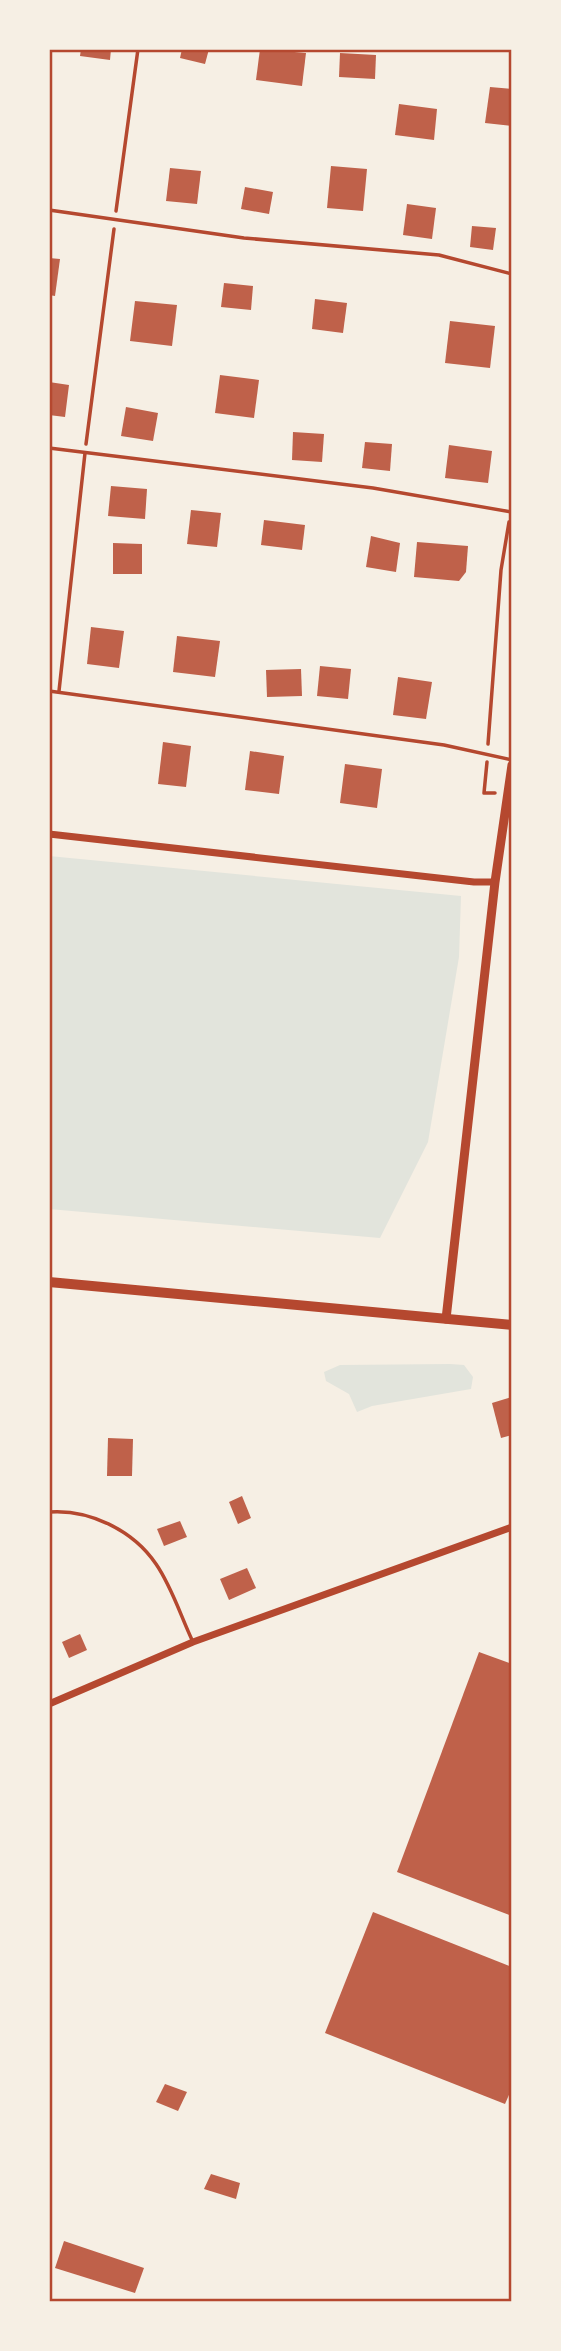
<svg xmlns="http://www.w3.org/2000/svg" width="561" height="2351" font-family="Spectral,serif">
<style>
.green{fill:#e2e4dc}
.building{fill:#bf614a}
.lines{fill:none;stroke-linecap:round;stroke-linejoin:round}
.path{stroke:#b5482f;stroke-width:3.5}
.service{stroke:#b5482f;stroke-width:3.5}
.minor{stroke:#b5482f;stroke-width:7}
.tertiary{stroke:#b5482f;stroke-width:9}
.secondary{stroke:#b5482f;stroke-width:10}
.neatline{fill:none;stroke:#b5482f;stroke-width:2.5}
</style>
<rect width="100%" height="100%" fill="#f6efe4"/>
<!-- green -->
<g class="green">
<path d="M49 856 461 896 459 957 428 1142 380 1238 49 1209Z"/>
<path d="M450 1364 464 1365 473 1377 471 1389 372 1406 357 1412 349 1394 326 1381 324 1372 340 1365Z"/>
</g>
<!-- building -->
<g class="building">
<path d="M81 49H111L110 60 80 56Z"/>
<path d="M182 49H209L205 64 180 58Z"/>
<path d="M260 49 306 53 302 86 256 80Z"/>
<path d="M340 53 376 55 375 79 339 77Z"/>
<path d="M490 87 512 89V126L485 123Z"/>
<path d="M399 104 437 109 434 140 395 135Z"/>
<path d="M331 166 367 169 363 211 327 208Z"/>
<path d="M170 168 201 171 197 204 166 201Z"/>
<path d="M245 187 273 192 269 214 241 209Z"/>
<path d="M407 204 436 208 432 239 403 235Z"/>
<path d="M472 226 496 228 493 250 470 247Z"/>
<path d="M49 258 60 259 55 296 49 295Z"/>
<path d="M224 283 253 286 251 310 221 307Z"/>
<path d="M315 299 347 303 343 333 312 329Z"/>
<path d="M135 301 177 305 172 346 130 341Z"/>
<path d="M450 321 495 326 490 368 445 363Z"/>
<path d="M220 375 259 380 254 418 215 413Z"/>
<path d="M49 382 69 385 65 417 49 415Z"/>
<path d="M126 407 158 413 153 441 121 436Z"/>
<path d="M293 432 324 434 322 462 292 460Z"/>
<path d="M365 442 392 444 390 471 362 468Z"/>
<path d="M449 445 492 451 488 483 445 478Z"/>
<path d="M111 486 147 489 145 519 108 516Z"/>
<path d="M191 510 221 513 217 547 187 544Z"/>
<path d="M264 520 305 525 302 550 261 545Z"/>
<path d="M371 536 400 543 396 572 366 567Z"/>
<path d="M417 542 468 546 466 572 459 581 414 577Z"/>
<path d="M113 543 142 544V574H113Z"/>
<path d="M91 627 124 631 119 668 87 664Z"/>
<path d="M177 636 220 641 215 677 173 672Z"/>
<path d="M320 666 351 669 348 699 317 696Z"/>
<path d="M301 669 302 696 267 697 266 670Z"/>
<path d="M398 677 432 682 426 719 393 715Z"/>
<path d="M163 742 191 746 186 787 158 784Z"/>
<path d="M250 751 284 756 279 794 245 790Z"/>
<path d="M345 764 382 769 377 808 340 803Z"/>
<path d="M512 1397V1435L501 1438 492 1403Z"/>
<path d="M108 1438 133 1439 132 1476H107Z"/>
<path d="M242 1496 251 1518 238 1524 229 1502Z"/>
<path d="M180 1521 187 1537 164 1546 157 1529Z"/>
<path d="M247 1568 256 1588 229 1600 220 1579Z"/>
<path d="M80 1634 87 1650 69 1658 62 1642Z"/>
<path d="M479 1652 512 1664V1916L397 1872Z"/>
<path d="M373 1912 512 1967V2088L505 2104 325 2033Z"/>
<path d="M165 2084 187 2092 178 2111 156 2102Z"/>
<path d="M211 2174 240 2183 236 2199 204 2189Z"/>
<path d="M64 2241 144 2268 135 2293 55 2268Z"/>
</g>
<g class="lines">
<!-- path -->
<g class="path">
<path d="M116 211 138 49"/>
<path d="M86 444 114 229"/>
<path d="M488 744 501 570 509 522"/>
<path d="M487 762 484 793H495"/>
</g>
<!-- service -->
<g class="service">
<path d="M49 210 244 238 439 255 512 274"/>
<path d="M49 448 373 488 512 512"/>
<path d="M49 691 444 745 512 760"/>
<path d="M59 691 85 453"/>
<path d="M49 1512C89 1509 133 1530 156 1564 172 1587 181 1617 193 1642"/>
</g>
<!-- minor -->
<g class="minor">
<path d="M49 834 474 882H495"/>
<path d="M49 1704 193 1642 512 1527"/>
</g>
<!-- tertiary -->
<path class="tertiary" d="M446 1319 495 882 512 765"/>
<!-- secondary -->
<path class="secondary" d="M49 1282 512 1325"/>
</g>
<!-- border -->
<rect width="561" height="2351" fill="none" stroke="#f6efe4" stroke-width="102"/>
<rect x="51" y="51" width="459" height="2249" class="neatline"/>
</svg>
